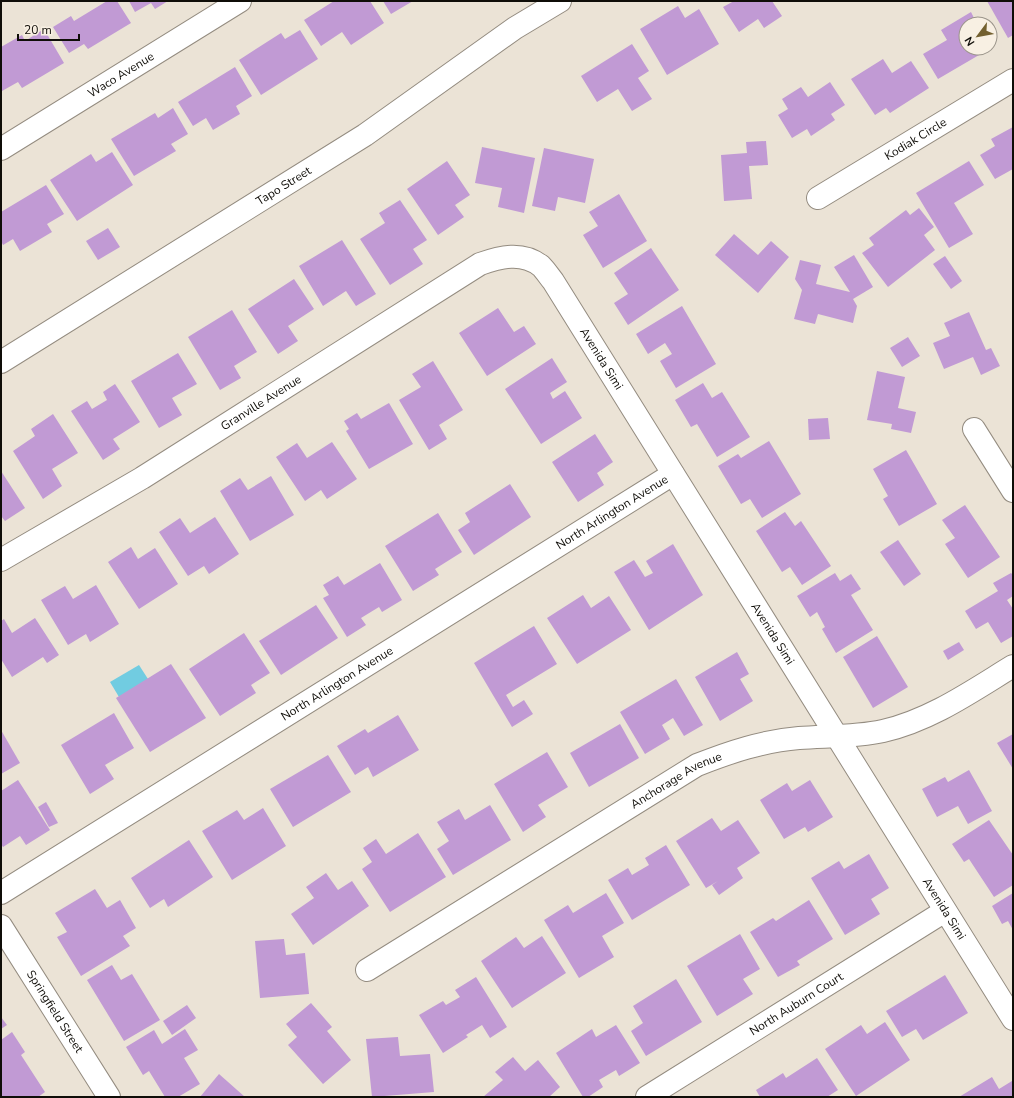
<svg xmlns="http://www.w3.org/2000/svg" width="1014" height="1098" font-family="'Nunito Sans',sans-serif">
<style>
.water{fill:#71cce1}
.building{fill:#c19ad4}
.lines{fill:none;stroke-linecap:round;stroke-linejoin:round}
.minor-casing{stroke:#948c80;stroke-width:24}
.minor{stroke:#fff;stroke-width:22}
.labels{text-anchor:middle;stroke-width:3;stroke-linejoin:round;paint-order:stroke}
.street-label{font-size:12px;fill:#0f0d08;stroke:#f8f0e3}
</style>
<rect width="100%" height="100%" fill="#ebe3d6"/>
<!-- water -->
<path class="water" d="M139 665 148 679 119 697 110 682Z"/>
<!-- building -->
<g class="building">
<path d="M107 1H117L131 23 88 49 84 44 69 53 53 27 71 16 74 21Z"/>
<path d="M129 1H168L155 9 151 3 135 12Z"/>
<path d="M334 1H370L384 23 351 45 342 32 321 46 304 20Z"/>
<path d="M383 1H413L391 14Z"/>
<path d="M734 1H772L782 16 764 28 758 19 739 32 723 7Z"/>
<path d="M987 1H1013V35L1008 38Z"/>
<path d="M678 6 685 18 699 9 719 44 667 75 640 29Z"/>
<path d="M971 12 977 24H966V48H991L938 79 923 54 947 40 941 30Z"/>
<path d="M44 29 64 63 22 88 18 82 2 91 1 47 22 35 25 41Z"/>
<path d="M300 30 318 59 261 95 239 60 281 33 285 39Z"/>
<path d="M632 44 649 71 638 78 652 99 632 111 618 89 597 102 581 76Z"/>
<path d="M883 59 892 73 911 61 929 88 890 113 886 108 875 115 851 79Z"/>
<path d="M235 67 252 96 236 106 240 114 213 130 206 118 193 126 178 102Z"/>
<path d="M830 82 845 105 831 114 835 120 811 136 807 129 792 138 778 115 788 109 782 99 801 87 808 97Z"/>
<path d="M173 108 188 134 171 144 176 151 134 176 111 139 155 113 158 118Z"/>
<path d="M1013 127V169L995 179 980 155 995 146 991 139Z"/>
<path d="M766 141 768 165 749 166 752 199 724 201 721 155 747 153 746 142Z"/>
<path d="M482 147 535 158 524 213 498 207 502 188 475 183Z"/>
<path d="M544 148 594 159 585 203 558 197 555 211 532 206Z"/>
<path d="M112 152 133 185 77 221 50 180 91 154 96 162Z"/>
<path d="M447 161 470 195 455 205 464 217 438 235 407 189Z"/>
<path d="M969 161 984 185 954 203 973 234 949 248 916 193Z"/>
<path d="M46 185 64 214 47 224 52 232 20 251 13 239 3 245 1 241V212Z"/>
<path d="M619 194 647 241 603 268 583 235 598 226 589 212Z"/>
<path d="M400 200 427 240 413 249 423 264 390 285 360 239 385 223 379 213Z"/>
<path d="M919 208 934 227 924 235 935 250 888 287 862 253 874 245 869 238 906 210 910 215Z"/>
<path d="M108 228 120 247 98 260 86 241Z"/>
<path d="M734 234 758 255 771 241 789 257 758 293 715 255Z"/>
<path d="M342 240 376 294 356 306 346 291 323 306 299 266Z"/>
<path d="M651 248 679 290 628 325 614 303 628 294 614 273Z"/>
<path d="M854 255 873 287 853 299 857 306 853 323 818 314 815 324 794 319 802 290 795 279 800 260 821 265 816 284 850 292 834 267Z"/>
<path d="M945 256 962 281 951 289 933 264Z"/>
<path d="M294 279 314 309 288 326 298 341 278 354 248 309Z"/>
<path d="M682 306 716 364 676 388 660 361 672 354 665 343 648 354 636 334Z"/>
<path d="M498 308 514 332 524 326 536 344 487 376 459 333Z"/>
<path d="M232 310 257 352 234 366 241 378 220 390 188 337Z"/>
<path d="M969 312 986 350 991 348 1000 366 981 375 973 357 944 369 933 343 950 336 944 323Z"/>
<path d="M908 337 920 356 902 367 890 348Z"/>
<path d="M178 353 197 384 172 398 182 415 159 428 131 381Z"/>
<path d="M552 358 567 382 550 393 553 399 565 391 582 418 541 444 505 389Z"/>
<path d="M433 361 463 410 439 425 447 439 429 450 399 400 421 387 412 374Z"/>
<path d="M877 371 905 377 898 408 916 412 911 433 891 429 892 424 867 420Z"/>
<path d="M703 383 712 398 722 392 750 437 717 457 697 424 691 427 675 400Z"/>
<path d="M115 384 140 422 113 439 120 449 103 460 71 411 87 401 92 409 107 400 103 392Z"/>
<path d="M389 403 413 444 369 469 346 431 349 429 344 421 357 413 361 419Z"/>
<path d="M53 414 78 453 52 469 62 486 43 499 13 451 35 436 31 429Z"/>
<path d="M828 418 830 439 809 440 808 419Z"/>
<path d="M595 434 613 462 597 473 604 485 578 502 552 462Z"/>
<path d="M769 441 801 494 762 518 750 499 741 504 718 466 738 454 741 458Z"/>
<path d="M332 442 357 479 327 499 321 490 305 501 276 457 297 443 307 458Z"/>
<path d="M906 450 937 504 899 526 883 499 888 496 873 469Z"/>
<path d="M1 471 25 508 5 521 1 516Z"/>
<path d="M271 476 294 515 250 541 220 491 240 478 248 490Z"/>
<path d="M510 484 531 517 474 555 458 530 470 522 465 513Z"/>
<path d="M965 505 1000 557 968 578 945 544 955 538 942 520Z"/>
<path d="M785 512 795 526 801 521 831 566 802 585 790 567 782 572 756 531Z"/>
<path d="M438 513 462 552 435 569 439 575 413 591 385 546Z"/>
<path d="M215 517 239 554 209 574 204 566 188 576 159 532 180 518 190 533Z"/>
<path d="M898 540 921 574 904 586 880 552Z"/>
<path d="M673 544 703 595 649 630 614 572 634 560 645 577 653 573 646 561Z"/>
<path d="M131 547 138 559 155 548 178 584 139 609 108 562Z"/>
<path d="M380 563 402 600 382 612 379 607 361 618 366 625 347 637 323 598 329 595 323 585 338 576 344 585Z"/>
<path d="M835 573 840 581 851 574 861 589 851 595 873 630 836 653 822 629 825 627 817 612 810 617 797 596Z"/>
<path d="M1011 573 1013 575V596L1007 600 1013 609V636L1001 643 988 622 976 629 965 611 998 591 993 583Z"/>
<path d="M96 585 119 624 90 642 86 634 68 645 41 600 65 586 73 599Z"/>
<path d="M583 595 591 608 609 596 631 630 577 664 547 618Z"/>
<path d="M316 605 338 638 281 675 259 641Z"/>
<path d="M35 618 59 655 47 663 43 657 12 677 1 659V621L4 619 12 633Z"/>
<path d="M534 626 557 664 506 695 513 707 524 700 533 714 512 727 474 663Z"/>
<path d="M244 633 270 673 251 685 256 693 220 716 189 669Z"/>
<path d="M877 636 908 687 873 708 843 657Z"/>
<path d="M959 642 964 650 948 660 943 651Z"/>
<path d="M737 652 749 674 740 679 753 701 720 721 695 677Z"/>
<path d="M171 664 206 718 150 752 116 698Z"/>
<path d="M676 679 703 725 684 736 673 718 662 725 670 739 645 754 620 712Z"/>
<path d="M114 713 134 748 105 765 114 779 90 794 61 745Z"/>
<path d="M398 715 419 750 373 777 368 767 355 775 337 746 365 729 368 733Z"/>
<path d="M620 724 639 758 589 787 570 753Z"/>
<path d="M1 730 20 763 1 774Z"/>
<path d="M1013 734V769L997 743Z"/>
<path d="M547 752 568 787 538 805 546 817 523 832 494 784Z"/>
<path d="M328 755 351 792 293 827 270 789Z"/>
<path d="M969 770 992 811 968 824 958 806 937 817 922 789 945 777 948 782Z"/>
<path d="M18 780 50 830 26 845 20 836 3 847 1 844V791Z"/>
<path d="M810 780 833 817 808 832 805 827 784 839 760 800 787 783 792 791Z"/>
<path d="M46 802 58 823 49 827 38 807Z"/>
<path d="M490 805 511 840 453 875 437 849 449 841 437 822 459 809 465 820Z"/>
<path d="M263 808 286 846 232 880 202 831 237 810 244 820Z"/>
<path d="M712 818 721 831 738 820 760 853 737 868 743 878 719 895 712 885 718 881 706 888 676 841Z"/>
<path d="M989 820 1013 855V885L994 897 969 859 964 862 952 844Z"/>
<path d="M418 833 446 877 390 912 362 869 372 862 363 848 376 839 386 854Z"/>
<path d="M189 840 213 877 168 907 164 899 150 908 131 878Z"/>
<path d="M666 845 690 885 632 920 608 880 628 868 632 875 649 865 645 858Z"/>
<path d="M869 854 889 888 871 899 880 914 845 935 811 878 839 861 844 869Z"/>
<path d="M326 873 338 890 352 881 369 906 313 945 291 914 314 898 306 887Z"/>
<path d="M95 889 107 908 120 900 136 928 123 936 130 946 81 976 57 937 67 932 55 913Z"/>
<path d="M606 893 624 923 602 936 614 957 579 978 544 920 568 905 573 913Z"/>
<path d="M1013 893V930L1008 921 1002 924 992 906Z"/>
<path d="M809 900 833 939 797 961 800 965 778 977 750 932 773 918 776 921Z"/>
<path d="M740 934 760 969 743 979 753 994 717 1016 687 966Z"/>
<path d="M542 936 566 973 512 1008 481 961 516 937 524 948Z"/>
<path d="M284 939 286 955 305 953 309 994 260 998 255 941Z"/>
<path d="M112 965 121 980 132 974 160 1020 124 1041 87 980Z"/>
<path d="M945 975 968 1013 923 1040 916 1029 902 1037 886 1011Z"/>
<path d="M476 977 507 1027 490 1038 482 1025 466 1035 468 1037 443 1053 419 1015 443 1001 446 1005 460 997 455 990Z"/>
<path d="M676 979 702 1022 646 1056 631 1031 643 1023 633 1006Z"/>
<path d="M311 1003 332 1027 327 1031 351 1060 323 1084 288 1045 297 1037 286 1024Z"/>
<path d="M187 1005 196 1018 172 1035 163 1021Z"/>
<path d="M1 1017 7 1025 1 1029Z"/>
<path d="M885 1022 910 1060 856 1096 825 1049 861 1025 867 1034Z"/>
<path d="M616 1025 640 1063 619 1076 616 1070 599 1080 603 1087 588 1097H583L556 1053 592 1029 596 1037Z"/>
<path d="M185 1029 198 1050 184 1058 200 1084 178 1097H165L149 1071 143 1075 126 1047 154 1030 162 1044Z"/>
<path d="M12 1032 25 1052 21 1055 45 1092 38 1097H1V1040Z"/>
<path d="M398 1037 400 1056 430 1054 434 1092 372 1097 366 1039Z"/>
<path d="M513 1057 525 1071 538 1060 560 1087 549 1097H483L503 1080 495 1072Z"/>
<path d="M817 1058 838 1090 827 1097H760L756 1090 783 1073 786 1078Z"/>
<path d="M219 1074 245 1097H200Z"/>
<path d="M992 1077 999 1089 1012 1081 1013 1097H959Z"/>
</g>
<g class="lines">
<!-- minor casing -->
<g class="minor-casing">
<g id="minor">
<path id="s1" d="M1 149 240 1"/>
<path id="s2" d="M818 198 1013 80"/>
<path id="s3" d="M1 362 365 135 515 28 560 1"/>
<path d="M974 429 1013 491"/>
<path id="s4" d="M1 560 142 478 480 264C500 257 522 251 541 266 545 270 549 276 553 281L1013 1019"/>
<path id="s5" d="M1 893 673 474"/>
<path id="s6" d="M1 926 109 1097"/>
<path id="s7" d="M367 970 697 765C730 752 763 741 799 738 827 736 856 737 883 731 931 720 972 691 1013 666"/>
<path id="s8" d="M647 1097 945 911"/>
</g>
</g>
<!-- minor -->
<use href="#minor" class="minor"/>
</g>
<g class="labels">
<!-- street labels -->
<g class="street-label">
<text dy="4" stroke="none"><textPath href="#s1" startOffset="141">Waco Avenue</textPath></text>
<text dy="4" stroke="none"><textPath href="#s2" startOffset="114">Kodiak Circle</textPath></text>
<text dy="4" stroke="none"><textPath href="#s3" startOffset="333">Tapo Street</textPath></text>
<text dy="4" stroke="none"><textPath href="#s4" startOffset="738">Avenida Simi</textPath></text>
<text dy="4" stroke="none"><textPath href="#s4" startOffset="304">Granville Avenue</textPath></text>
<text dy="4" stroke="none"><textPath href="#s5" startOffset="720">North Arlington Avenue</textPath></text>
<text dy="4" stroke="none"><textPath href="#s4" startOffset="1062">Avenida Simi</textPath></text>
<text dy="4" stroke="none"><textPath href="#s5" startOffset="396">North Arlington Avenue</textPath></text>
<text dy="4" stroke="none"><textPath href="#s7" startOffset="363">Anchorage Avenue</textPath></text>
<text dy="4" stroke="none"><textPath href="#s4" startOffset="1386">Avenida Simi</textPath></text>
<text dy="4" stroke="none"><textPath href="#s8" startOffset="176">North Auburn Court</textPath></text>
<text dy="4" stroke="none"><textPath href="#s6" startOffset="101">Springfield Street</textPath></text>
</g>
</g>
<!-- border -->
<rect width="1014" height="1098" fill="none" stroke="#0f0d08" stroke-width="4"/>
<!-- north arrow -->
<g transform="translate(978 36) rotate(238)"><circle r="19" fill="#f8f0e3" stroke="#9b958b"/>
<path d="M0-3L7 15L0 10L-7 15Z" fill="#73602f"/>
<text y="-6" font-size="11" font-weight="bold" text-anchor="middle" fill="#0f0d08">N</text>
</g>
<!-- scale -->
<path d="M18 34v6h61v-6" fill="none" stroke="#0f0d08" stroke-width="2"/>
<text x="24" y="34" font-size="12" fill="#0f0d08" stroke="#f8f0e3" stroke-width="3" paint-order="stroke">20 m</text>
</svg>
